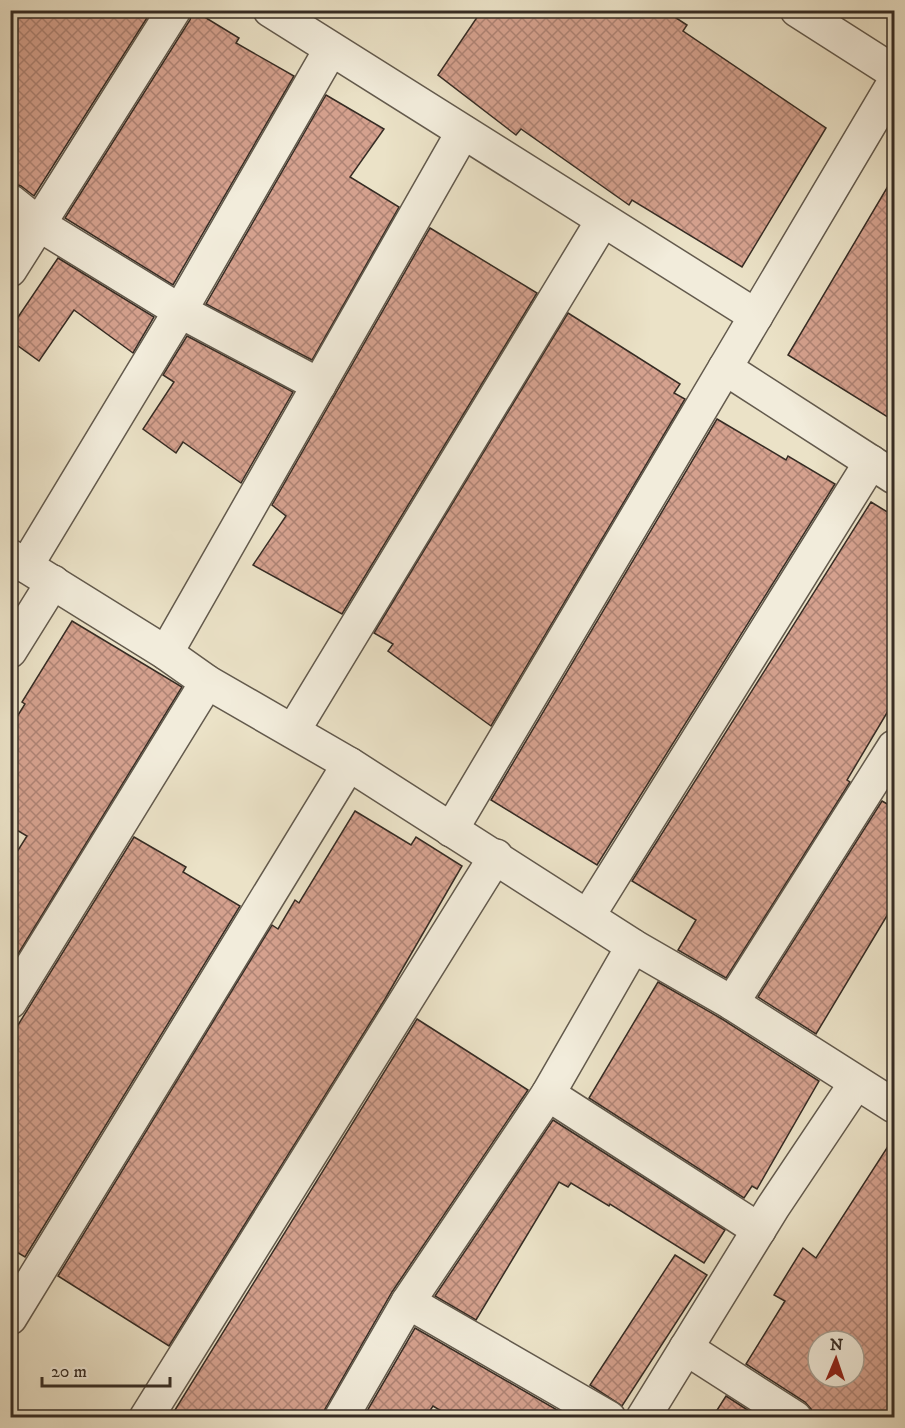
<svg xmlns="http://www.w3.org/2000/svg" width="905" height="1428" font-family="'IM FELL DW Pica',serif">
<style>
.building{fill:url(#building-cross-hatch);stroke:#362c24;stroke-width:1.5;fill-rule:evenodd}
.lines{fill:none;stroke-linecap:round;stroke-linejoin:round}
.minor-casing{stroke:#635a4d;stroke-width:36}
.minor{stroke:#f2ecdb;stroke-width:33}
</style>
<defs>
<pattern id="building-cross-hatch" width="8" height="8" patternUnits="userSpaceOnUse" patternTransform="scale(1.5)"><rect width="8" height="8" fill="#d5a18e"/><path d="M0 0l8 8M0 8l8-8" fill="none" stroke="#ae8374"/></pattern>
</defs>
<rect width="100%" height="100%" fill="#ebe2c7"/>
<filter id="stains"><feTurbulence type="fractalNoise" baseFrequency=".00333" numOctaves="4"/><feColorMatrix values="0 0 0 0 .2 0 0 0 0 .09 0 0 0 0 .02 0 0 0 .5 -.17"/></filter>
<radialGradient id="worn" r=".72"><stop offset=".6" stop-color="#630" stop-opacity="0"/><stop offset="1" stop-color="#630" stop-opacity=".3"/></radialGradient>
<!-- building -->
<g class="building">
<path d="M10 10H152L34 196 21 186 10 183Z"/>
<path d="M193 10 239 38 236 43 294 76 173 285 65 218 190 20Z"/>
<path d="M482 10H664L687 25 683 31 826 128 742 267 632 200 629 205 521 129 516 135 438 75Z"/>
<path d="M326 95 384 129 350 177 399 207 312 360 206 304Z"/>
<path d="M894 176V421L788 355Z"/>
<path d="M430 228 537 293 342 614 253 565 286 516 272 505Z"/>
<path d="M58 258 154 317 133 353 74 310 39 361 10 340V329Z"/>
<path d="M568 313 680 384 674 393 685 399 491 726 388 651 393 644 374 633Z"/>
<path d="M187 336 293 392 241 483 183 442 176 453 143 429 174 382 163 375Z"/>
<path d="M717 419 786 460 788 456 835 484 597 865 491 800Z"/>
<path d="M871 502 894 516V701L847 780 850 782 726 978 678 950 696 920 632 881Z"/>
<path d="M72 621 182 687 15 959 10 956V863L27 836 10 826V728L25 704 22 702Z"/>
<path d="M882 801 894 808V904L816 1034 758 997Z"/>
<path d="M355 811 411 845 416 837 462 866 385 999 169 1346 58 1276 272 925 278 929 295 900 299 903Z"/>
<path d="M134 837 186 867 183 872 240 906 25 1257 10 1248V1038Z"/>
<path d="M658 982 722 1019 819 1081 757 1189 752 1186 744 1198 589 1098Z"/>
<path d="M417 1019 528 1090 392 1292 325 1409 322 1418H170Z"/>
<path d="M553 1120 725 1230 704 1263 610 1204 609 1206 571 1183 568 1187 559 1182 476 1320 435 1296Z"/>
<path d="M894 1137V1418H814L811 1409 805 1402 746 1364 785 1301 774 1295 803 1248 816 1258ZM818 1341H854V1377H818Z"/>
<path d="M675 1255 707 1275 622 1406 590 1385Z"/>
<path d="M415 1328 571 1418H453L433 1406 425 1418H363Z"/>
<path d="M726 1396 760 1418H712Z"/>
</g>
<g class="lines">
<!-- minor casing -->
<g class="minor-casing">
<g id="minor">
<path d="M270 10 756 316"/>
<path d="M797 10 894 72"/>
<path d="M10 201 40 225 180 311 319 385"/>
<path d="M10 270 174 10"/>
<path d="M725 368 894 477"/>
<path d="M10 556 166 653 207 682 349 764 633 946 732 1003 894 1106"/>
<path d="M26 566 180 311 331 49"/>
<path d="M10 651 53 582"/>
<path d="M166 653 463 132"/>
<path d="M293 731 603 220"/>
<path d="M451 830 894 83"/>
<path d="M588 916 871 462"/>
<path d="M10 1002 207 682"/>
<path d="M732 1003 894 747"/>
<path d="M548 1094 759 1230"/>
<path d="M408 1302 609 1418"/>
<path d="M10 1318 349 764"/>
<path d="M686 1348 795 1418"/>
<path d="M146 1418 496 856"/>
<path d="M341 1418 408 1302 548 1094 633 946"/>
<path d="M643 1418 773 1207 856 1083"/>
</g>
</g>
<!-- minor -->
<use href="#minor" class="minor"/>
</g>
<!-- margin -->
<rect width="905" height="1428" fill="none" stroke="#ebe2c7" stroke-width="36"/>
<rect x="12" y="12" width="881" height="1404" fill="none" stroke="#362c24" stroke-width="3"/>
<rect x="18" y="18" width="869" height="1392" fill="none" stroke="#362c24" stroke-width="1.5"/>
<!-- north arrow -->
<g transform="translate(836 1359) rotate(2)"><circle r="28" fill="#f2ecdb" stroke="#a79f92" stroke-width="1.5"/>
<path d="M0-4.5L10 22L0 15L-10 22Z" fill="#8f2418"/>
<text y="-9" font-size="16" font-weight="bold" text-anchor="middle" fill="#362c24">N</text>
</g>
<!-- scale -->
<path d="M42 1377v9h128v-9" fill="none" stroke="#362c24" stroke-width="3"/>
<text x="51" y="1377" font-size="18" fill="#362c24" stroke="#f2ecdb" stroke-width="4.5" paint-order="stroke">20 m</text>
<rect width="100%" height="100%" filter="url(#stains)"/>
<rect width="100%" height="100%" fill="url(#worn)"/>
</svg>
